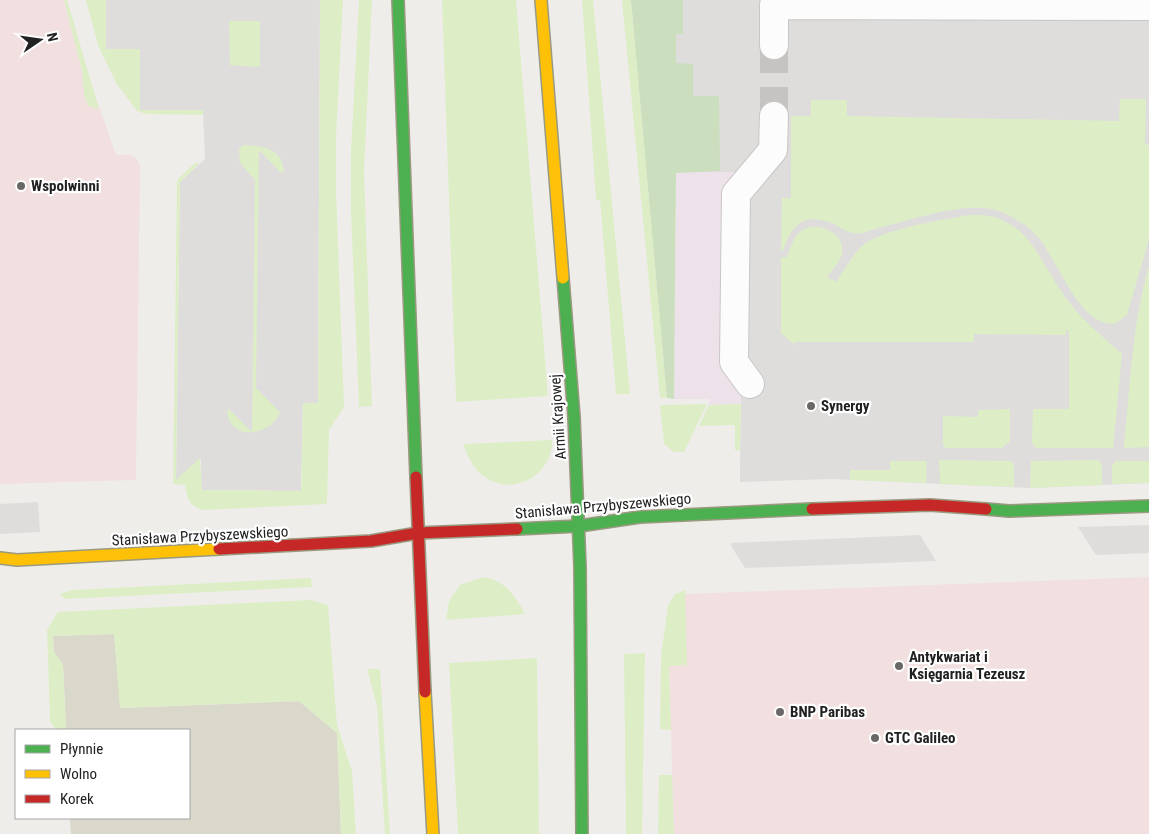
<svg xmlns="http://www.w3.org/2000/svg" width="1149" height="834" font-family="'Roboto Condensed',sans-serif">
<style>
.residential{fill:#dedddb}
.commercial{fill:#f1e0df}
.industrial{fill:#ede2e9}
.construction{fill:#d9d8cb}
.grass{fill:#ddeec7}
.forest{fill:#cbdfbe}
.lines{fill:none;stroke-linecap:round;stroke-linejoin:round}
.street-tunnel{stroke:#c6c4c2;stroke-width:28;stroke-dasharray:28 14;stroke-linecap:butt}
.street-casing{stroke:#c8c7c6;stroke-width:30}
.fast-casing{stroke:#9a9a80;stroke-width:14}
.slow-casing{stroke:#9a9a80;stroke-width:14}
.jam-casing{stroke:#9a9a80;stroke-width:14}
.street{stroke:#fdfcfc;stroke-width:28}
.fast{stroke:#4caf50;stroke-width:11}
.slow{stroke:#ffc107;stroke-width:11}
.jam{stroke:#c62828;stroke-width:11}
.poi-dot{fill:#696867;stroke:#fff;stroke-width:2}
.labels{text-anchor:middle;stroke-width:4.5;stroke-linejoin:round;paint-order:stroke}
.poi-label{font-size:15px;font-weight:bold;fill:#212121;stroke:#fff;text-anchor:start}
.street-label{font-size:15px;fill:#212121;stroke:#fff}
</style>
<rect width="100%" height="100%" fill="#efedea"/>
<!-- residential -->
<g class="residential">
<path d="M106 0H320L318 403H303L301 491 201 490V459L176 481 180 182 205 159 203 110H140V49H106Z"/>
<path d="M631 0H1149V483L1030 488 832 479 740 482 742 173 676 172Z"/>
<path d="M38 502 40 532 0 534V504Z"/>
<path d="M1149 525V553L1096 555 1078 527Z"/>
<path d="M920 535 936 561 745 568 731 546V543Z"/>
</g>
<!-- commercial -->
<g class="commercial">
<path d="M0 0H67L90 81 116 155H130L137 159 140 165 136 480 0 484Z"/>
<path d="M1149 577V834H674L669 666 685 594Z"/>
</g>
<!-- industrial -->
<path class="industrial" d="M676 172H742L741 404 709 405V399H674Z"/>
<!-- construction -->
<path class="construction" d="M114 634 121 708 299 701 337 733 341 834H71L70 818H189V730H66L63 665 54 652 53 636Z"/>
<!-- grass -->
<g class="grass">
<path d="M64 0H67L99 109 88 106 84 95 82 71Z"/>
<path d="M86 0H106V49H140V110H203V115L146 114 137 111 116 83 98 45Z"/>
<path d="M320 0H343L336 139V189L344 407 329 430 327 504 203 510C190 507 187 498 185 485L173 484 177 180 195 163 199 164 180 182 176 480 200 458 202 490 301 491 303 403H318Z"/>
<path d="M359 0H372L364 171 372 406 359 407 351 213V150Z"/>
<path d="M442 0H516L548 396 456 402Z"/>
<path d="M582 0H593L630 394H616L600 200H596Z"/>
<path d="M622 0H631L667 398H660Z"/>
<path d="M229 21H260V67L230 65Z"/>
<path d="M1120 99H1146L1145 144 1149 145V239L1127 315 1114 324C1078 325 1058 260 1038 237 1029 226 1016 219 1004 213 972 198 915 219 882 227 874 229 861 235 853 233 846 232 839 226 832 223 803 213 792 224 783 251H781L782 198H791V116H811V100H847V116L1119 121Z"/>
<path d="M243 145C263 146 282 148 284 172L281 173 259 150 256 388 280 412C271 437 229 442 227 410L229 409 252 432 255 180 240 163 239 149Z"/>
<path d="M972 215C1030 213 1040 266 1069 302 1084 322 1103 337 1122 354L1113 448H1036L1032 443 1033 409H1069V330H1066V335L974 334V342H795V345L781 333V258L787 257C790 250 792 241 797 235 812 216 850 233 841 257 838 264 832 271 827 277L836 282C844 271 851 257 861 247 880 229 945 219 972 215Z"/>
<path d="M1149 266V447L1124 448C1130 386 1132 326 1149 266Z"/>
<path d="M707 404 684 452H674L664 444 660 405Z"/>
<path d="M741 404 740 450H735V425L699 426 709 405Z"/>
<path d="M1010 409V441L1002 448H946L943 445V416L978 417V410Z"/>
<path d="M552 440C553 477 509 499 481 474 472 467 467 454 463 444Z"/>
<path d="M939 460 1011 461 1014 465V487L940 484Z"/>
<path d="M1098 460 1102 465V485L1030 488 1031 461Z"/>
<path d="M890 461H927L926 483 850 480V470H890Z"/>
<path d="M1116 461H1149V483L1112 484V465Z"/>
<path d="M483 577C505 580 515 596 525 614L446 620 449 601 460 585Z"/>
<path d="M311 578 312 587 65 599 59 594 72 590Z"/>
<path d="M685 590 687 665 669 666 671 730 660 729 661 655 668 606 675 594Z"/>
<path d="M311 600 328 605 337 725 352 771 356 834H341L337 733 299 701 120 708 114 634 53 636 54 652 63 665 66 730H57L50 722 47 630 58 612Z"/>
<path d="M645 653 642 834H626L624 654Z"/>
<path d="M537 658 539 834H458L449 663Z"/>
<path d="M367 669H380L390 834H385L377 706Z"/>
<path d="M659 775H672L674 834H658Z"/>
</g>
<!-- forest -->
<path class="forest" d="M631 0H683V34H676V63L693 64V96H719L720 171 676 173 674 399 667 398Z"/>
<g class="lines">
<!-- street-tunnel -->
<path class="street-tunnel" d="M774 45V116"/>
<!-- street casing -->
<g class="street-casing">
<g id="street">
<path d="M774 45V5L1149 6"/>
<path d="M750 384 734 362 736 194 773 150 774 116"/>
</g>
</g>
<!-- fast casing -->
<g class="fast-casing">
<g id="fast">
<path d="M398 0 416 477"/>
<path d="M563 278 574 417 580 567 582 834"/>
<path d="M986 509 1009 511 1149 506"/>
<path d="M517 529 579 526 640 517 812 509"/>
</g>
</g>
<!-- slow casing -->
<g class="slow-casing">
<g id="slow">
<path d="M541 0 563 278"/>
<path d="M0 558 17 560 219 549"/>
<path d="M425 692 433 834"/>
</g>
</g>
<!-- jam casing -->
<g class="jam-casing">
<g id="jam">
<path d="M416 477 425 692"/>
<path d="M812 509 930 505 986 509"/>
<path d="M219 549 371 541 418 533 517 529"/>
</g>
</g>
<!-- street -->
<use href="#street" class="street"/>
<!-- fast -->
<use href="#fast" class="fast"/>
<!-- slow -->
<use href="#slow" class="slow"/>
<!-- jam -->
<use href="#jam" class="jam"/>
</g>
<!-- markers -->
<g class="poi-dot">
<circle cx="21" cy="186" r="5"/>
<circle cx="811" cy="406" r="5"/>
<circle cx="899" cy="666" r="5"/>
<circle cx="780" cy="712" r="5"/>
<circle cx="875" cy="738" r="5"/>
</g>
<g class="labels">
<!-- poi labels -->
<g class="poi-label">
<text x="31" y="191">Wspolwinni</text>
<text x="821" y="411">Synergy</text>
<text x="909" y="662">Antykwariat i<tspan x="909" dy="17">Księgarnia Tezeusz</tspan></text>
<text x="790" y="717">BNP Paribas</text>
<text x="885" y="743">GTC Galileo</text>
</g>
<!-- street labels -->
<g class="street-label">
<text transform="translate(558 417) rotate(-94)" y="5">Armii Krajowej</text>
<text transform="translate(603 506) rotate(-5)" y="5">Stanisława Przybyszewskiego</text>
<text transform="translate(200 536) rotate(-3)" y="5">Stanisława Przybyszewskiego</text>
</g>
</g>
<!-- legend -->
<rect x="15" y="729" width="175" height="90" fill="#ffffff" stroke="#a6a6a6"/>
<rect x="25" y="745" width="25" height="8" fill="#4caf50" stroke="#a6a6a6"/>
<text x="60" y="754" font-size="15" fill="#212121">Płynnie</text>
<rect x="25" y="770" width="25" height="8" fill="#ffc107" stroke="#a6a6a6"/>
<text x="60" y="779" font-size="15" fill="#212121">Wolno</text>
<rect x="25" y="795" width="25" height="8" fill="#c62828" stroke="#a6a6a6"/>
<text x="60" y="804" font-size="15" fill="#212121">Korek</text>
<!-- north arrow -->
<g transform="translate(40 40) rotate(77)" stroke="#ffffff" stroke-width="4" paint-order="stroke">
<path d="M0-4L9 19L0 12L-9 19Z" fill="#212121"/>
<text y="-8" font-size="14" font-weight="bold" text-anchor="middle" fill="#212121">N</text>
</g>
</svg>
